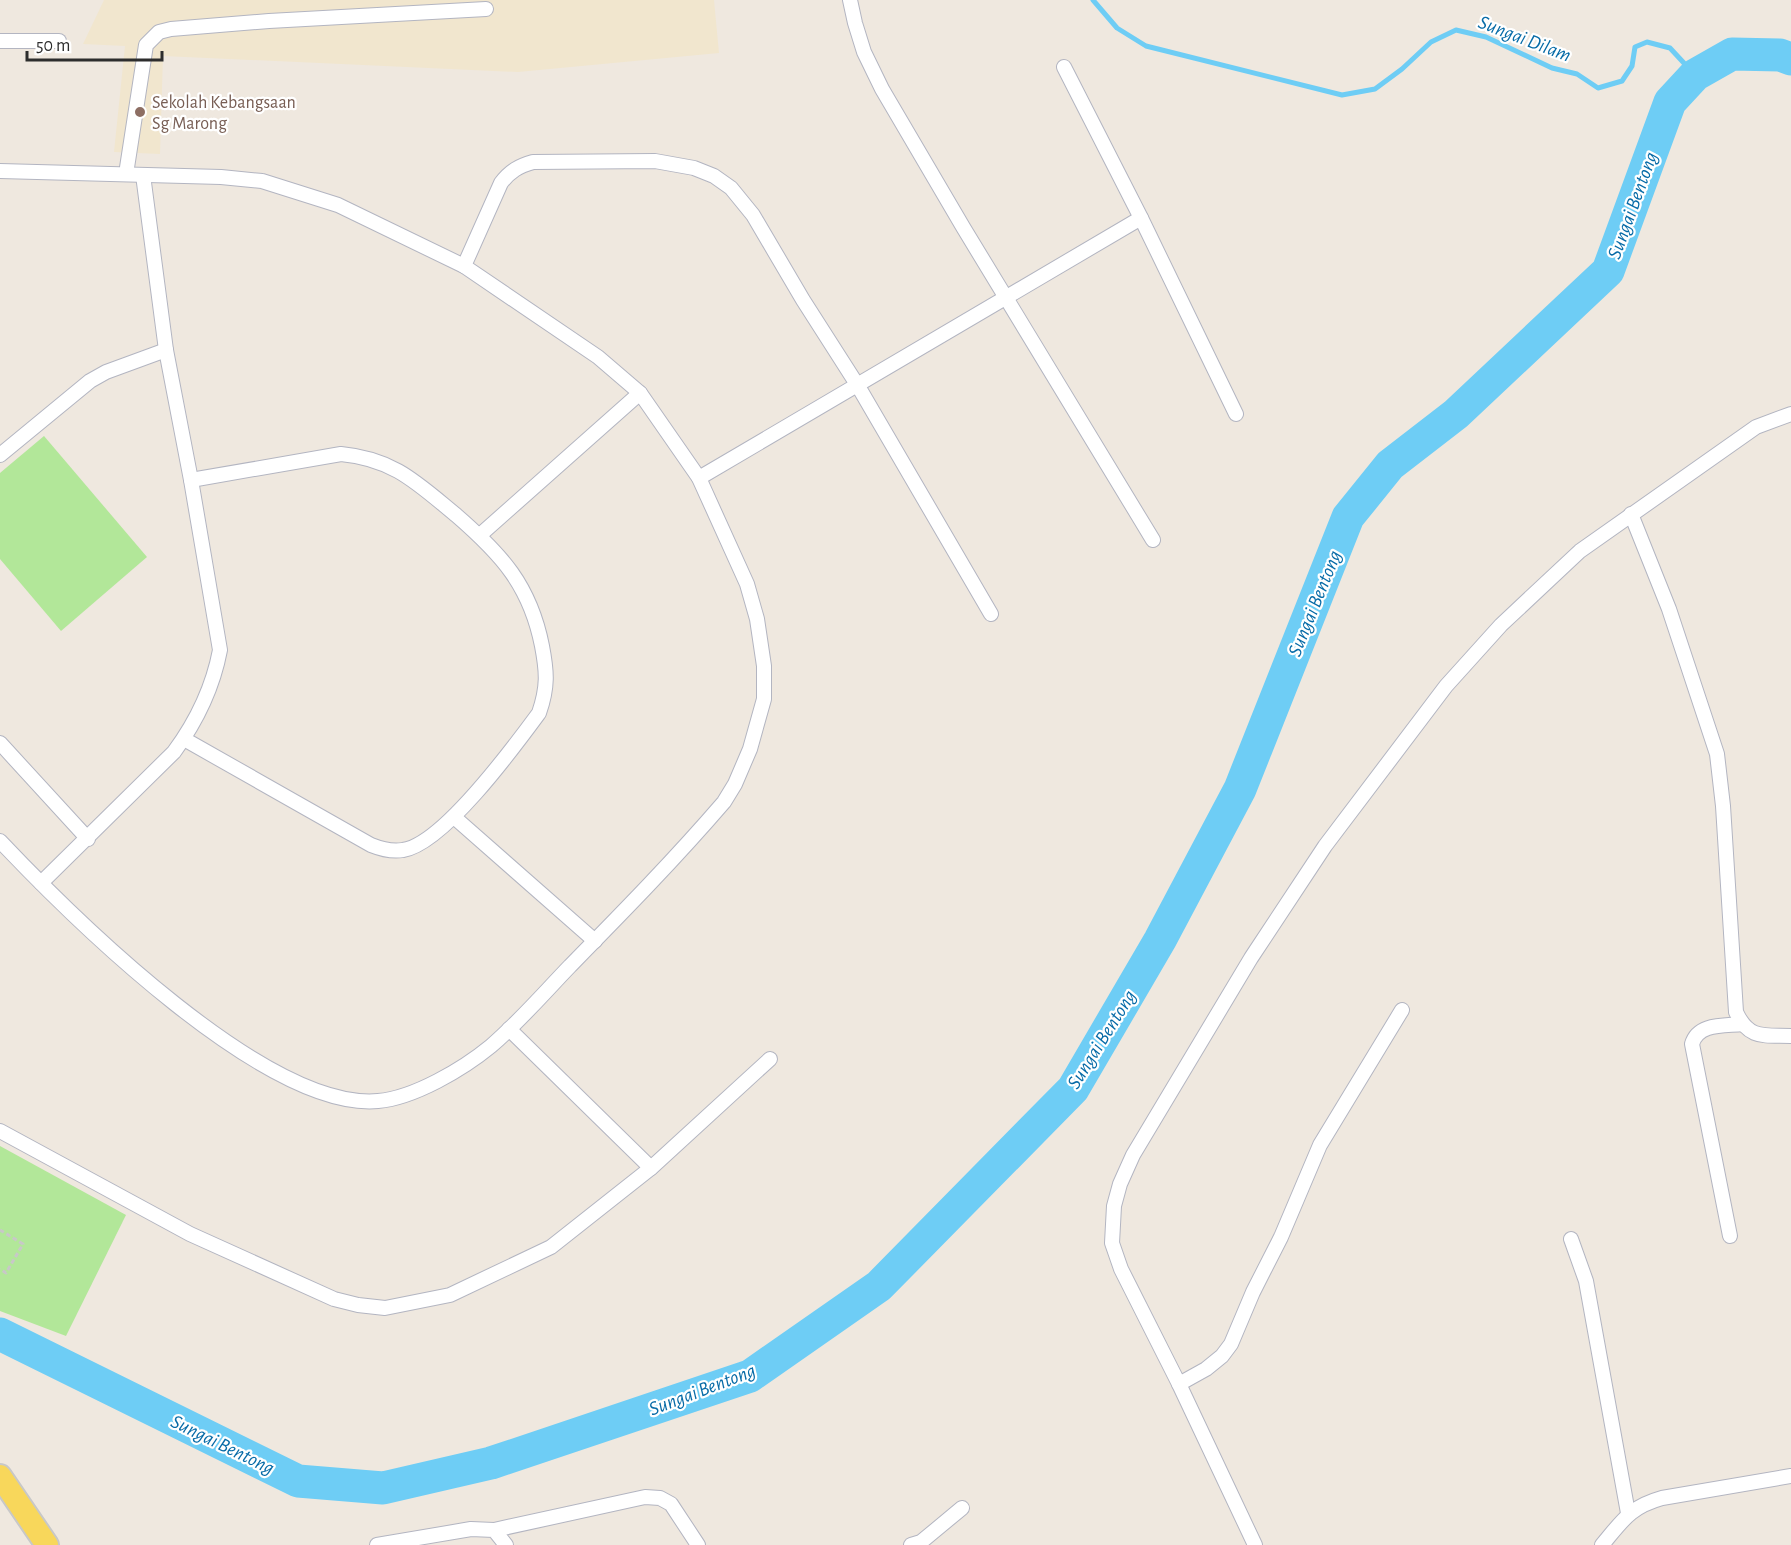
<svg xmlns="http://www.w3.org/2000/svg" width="1791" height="1545" font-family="'Alegreya Sans',sans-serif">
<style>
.education{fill:#f1e6ce}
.green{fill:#b2e799}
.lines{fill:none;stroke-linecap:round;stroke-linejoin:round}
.stream{stroke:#6ecdf5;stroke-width:5}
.river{stroke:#6ecdf5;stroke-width:33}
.street-casing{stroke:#b3b5c1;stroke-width:16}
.primary-casing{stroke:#c8c8c8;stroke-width:26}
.path{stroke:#c8c8c8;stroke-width:3;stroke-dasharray:4.5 3;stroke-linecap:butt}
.street{stroke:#fff;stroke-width:14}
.primary{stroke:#f8d75b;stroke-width:22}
.education-dot{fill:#8d6e63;stroke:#fff;stroke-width:2}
.labels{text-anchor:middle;stroke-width:4.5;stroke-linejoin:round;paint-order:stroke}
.education-label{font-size:18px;fill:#785e54;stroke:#fff;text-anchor:start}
.water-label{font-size:20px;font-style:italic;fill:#076ba7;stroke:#fff}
</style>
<rect width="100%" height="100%" fill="#efe8df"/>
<!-- education -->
<path class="education" d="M104 0H714L719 53 518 72 163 56 160 154 114 152 125 46 83 44Z"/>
<!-- green -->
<g class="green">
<path d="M44 436 147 557 61 631 0 559V473Z"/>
<path d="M0 1146 126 1215 66 1336 0 1311Z"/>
</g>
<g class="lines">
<!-- stream -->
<path class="stream" d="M1093 0 1117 28 1146 46 1342 95 1375 89 1402 69 1431 42 1456 30 1486 37 1552 68 1577 74 1598 88 1622 81 1632 66 1635 47 1647 42 1670 48 1695 75"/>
<!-- river -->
<path class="river" d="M0 1334 298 1481 383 1488 491 1463 750 1376 879 1286 1073 1089 1160 940 1240 789 1348 517 1390 465 1456 414 1608 271 1670 102 1695 75 1732 54 1780 55 1791 59"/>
<!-- street casing -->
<g class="street-casing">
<g id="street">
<path d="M850 0 855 23 864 52 882 89 963 227 1153 540"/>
<path d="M0 41H59"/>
<path d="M1064 67 1141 218 1236 414"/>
<path d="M0 171 221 177 262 181 338 205 464 266 598 357 640 393 699 478 747 584 757 619 764 666V699L750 749 735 784 724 802C675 859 622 913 570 966 544 993 519 1022 491 1046 463 1069 414 1098 378 1101 267 1111 73 918 0 841"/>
<path d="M126 174 146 45 159 32 171 29 269 21 486 9"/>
<path d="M464 266 501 183C510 171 519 166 533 162L655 161 694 168 714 176 731 188 753 215 803 300 858 386 991 614"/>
<path d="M0 455 90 381 106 372 166 350"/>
<path d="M699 478 1141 218"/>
<path d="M1631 514 1669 609 1717 754 1723 806 1736 1012C1749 1040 1764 1035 1791 1036"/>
<path d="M480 535 640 393"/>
<path d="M184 739 371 845C381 849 392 852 403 850 443 844 514 747 539 713 548 687 547 672 542 646 530 585 501 554 456 515 417 483 394 459 341 454L191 480"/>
<path d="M0 743 88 839"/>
<path d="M454 817 595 941"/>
<path d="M41 883 174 752C196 722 213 687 220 650L191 480 166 350 143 175"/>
<path d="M0 1131 190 1234 334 1299 358 1305 385 1308 450 1295 551 1247 651 1168 509 1029"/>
<path d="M651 1168 770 1059"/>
<path d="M1730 1236 1692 1044C1698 1023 1724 1026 1742 1024"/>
<path d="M1571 1239 1586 1281 1628 1513"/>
<path d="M1179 1384 1206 1369 1222 1356 1231 1344 1253 1292 1281 1237 1320 1145 1402 1010"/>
<path d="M494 1530 645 1497 660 1498 671 1504 698 1545"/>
<path d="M377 1545 471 1529 494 1530 506 1545"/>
<path d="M911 1545 921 1542 962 1508"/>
<path d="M1255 1545 1179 1384 1121 1269 1112 1243 1114 1206 1120 1184 1133 1155 1251 958 1325 846 1446 686 1501 625 1580 551 1756 427 1791 414"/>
<path d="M1602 1545C1623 1520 1630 1507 1662 1498L1791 1476"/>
</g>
</g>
<!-- primary casing -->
<g class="primary-casing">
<path id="primary" d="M0 1476 47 1545"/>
</g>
<!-- path -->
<path class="path" d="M0 1230 23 1244 6 1273 0 1269"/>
<!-- street -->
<use href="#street" class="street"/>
<!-- primary -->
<use href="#primary" class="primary"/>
</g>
<!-- markers -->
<circle class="education-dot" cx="140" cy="112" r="6"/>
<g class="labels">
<!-- education labels -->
<g class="education-label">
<text x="152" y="108">Sekolah Kebangsaan<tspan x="152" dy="21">Sg Marong</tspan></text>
</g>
<!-- water labels -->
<g class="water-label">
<text transform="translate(1525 38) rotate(21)" y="7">Sungai Dilam</text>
<text transform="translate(1632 205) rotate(-70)" y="7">Sungai Bentong</text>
<text transform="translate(1314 603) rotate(-68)" y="7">Sungai Bentong</text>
<text transform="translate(1101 1039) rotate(-58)" y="7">Sungai Bentong</text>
<text transform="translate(702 1389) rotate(-21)" y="7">Sungai Bentong</text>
<text transform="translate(223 1444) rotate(26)" y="7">Sungai Bentong</text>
</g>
</g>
<!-- scale -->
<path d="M27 51v9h135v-9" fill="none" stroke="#2d2d2d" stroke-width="3"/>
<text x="36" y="51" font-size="18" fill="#2d2d2d" stroke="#ffffff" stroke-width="4.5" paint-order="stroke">50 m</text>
</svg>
